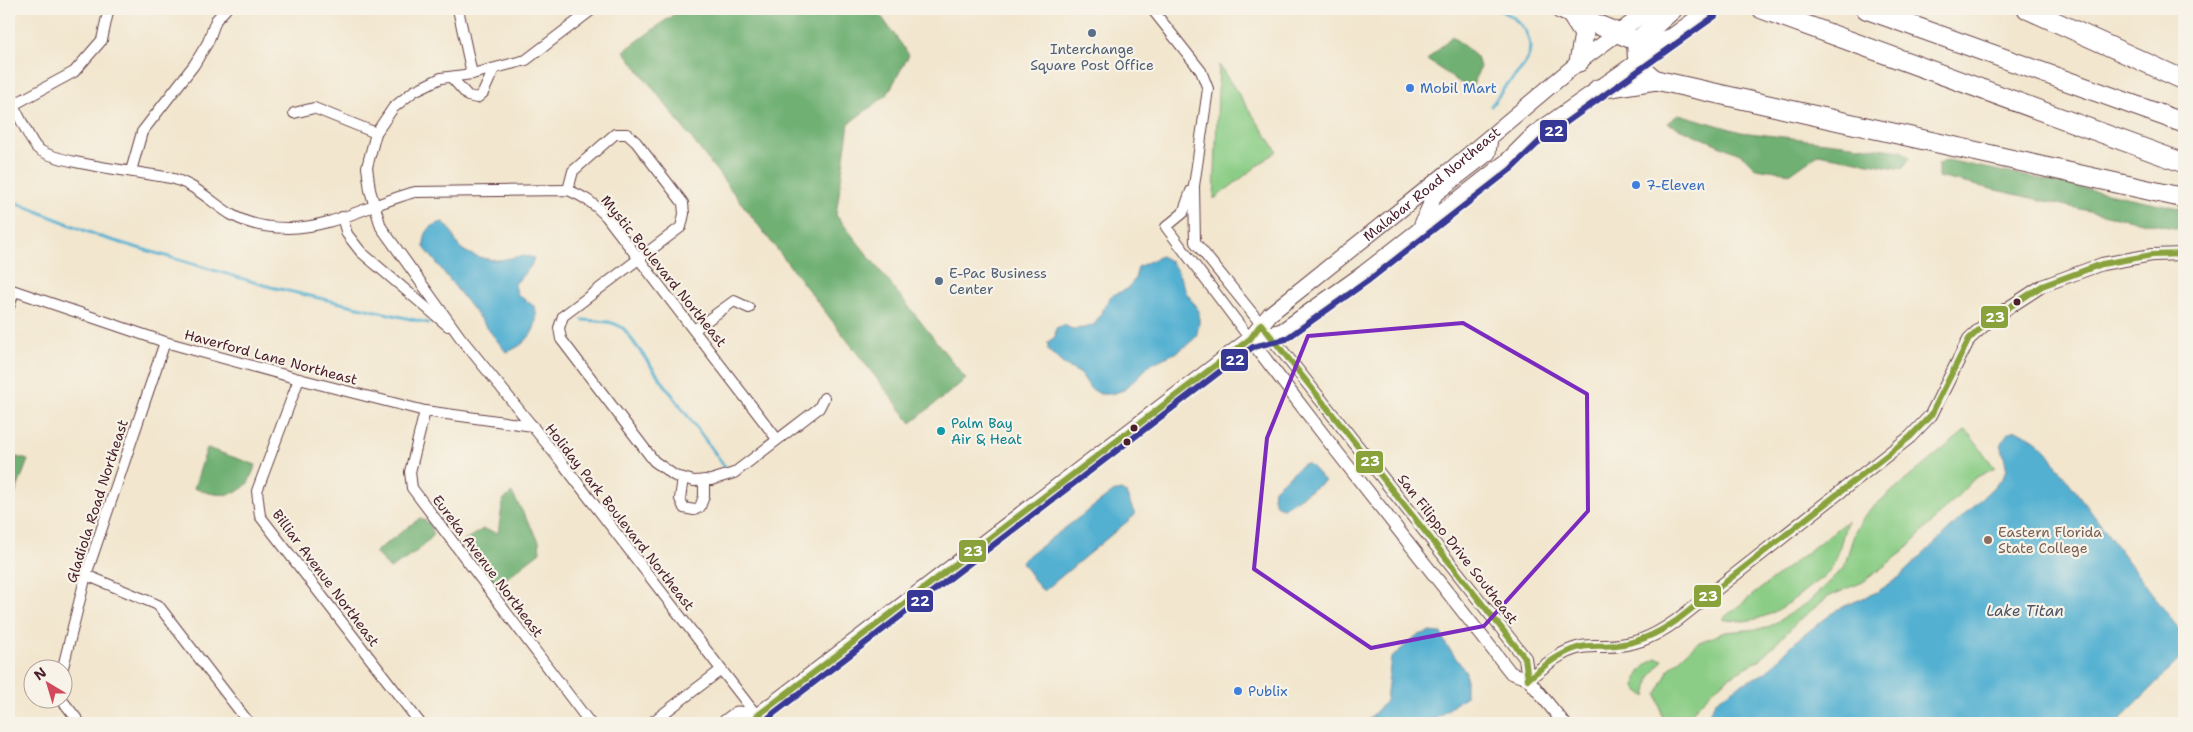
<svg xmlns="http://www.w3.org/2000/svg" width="2193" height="732" font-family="'Shantell Sans',sans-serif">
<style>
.green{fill:#8bcd86;stroke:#6a7658}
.forest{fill:#70b073;stroke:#5d684f}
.water{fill:#52b0d1;stroke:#4e687e}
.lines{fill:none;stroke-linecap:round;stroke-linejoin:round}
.stream{stroke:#52b0d1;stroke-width:3}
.minor-casing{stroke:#633d43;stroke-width:12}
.tertiary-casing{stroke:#633d43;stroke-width:14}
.secondary-casing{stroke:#633d43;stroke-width:17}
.primary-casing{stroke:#633d43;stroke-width:18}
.motorway-casing{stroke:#633d43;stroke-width:21}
.minor{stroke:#fff;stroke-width:10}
.tertiary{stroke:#fff;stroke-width:12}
.secondary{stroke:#fff;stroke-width:15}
.primary{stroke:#fff;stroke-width:16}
.motorway{stroke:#fff;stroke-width:19}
.bus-1-casing{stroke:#f7f3e8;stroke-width:10}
.bus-2-casing{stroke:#f7f3e8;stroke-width:10}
.bus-1{stroke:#89a23c;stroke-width:6}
.bus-2{stroke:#373896;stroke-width:6}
.marked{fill:none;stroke:#7b2cbf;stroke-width:4;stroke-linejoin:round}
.service-dot{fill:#5c6f8a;stroke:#f7f3e8;stroke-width:2}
.shop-dot{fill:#3f7fe0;stroke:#f7f3e8;stroke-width:2}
.bus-dot{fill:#4a1f2b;stroke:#f7f3e8;stroke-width:2}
.culture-dot{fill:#0f9aa8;stroke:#f7f3e8;stroke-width:2}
.education-dot{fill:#8d6e63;stroke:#f7f3e8;stroke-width:2}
.labels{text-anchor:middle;stroke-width:4.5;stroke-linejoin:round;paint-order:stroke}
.service-label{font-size:14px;fill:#4e5e75;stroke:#f7f3e8}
.shop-label{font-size:14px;fill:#366cbe;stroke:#f7f3e8;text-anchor:start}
.street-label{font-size:14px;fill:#4a1f2b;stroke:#f7f3e8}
.culture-label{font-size:14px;fill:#0d838f;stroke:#f7f3e8;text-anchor:start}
.education-label{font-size:14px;fill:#785e54;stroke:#f7f3e8;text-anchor:start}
.water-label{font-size:15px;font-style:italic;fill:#4d5265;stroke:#f7f3e8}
.line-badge{stroke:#f7f3e8;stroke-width:2}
.badge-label{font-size:14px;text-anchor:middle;font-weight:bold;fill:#fff}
</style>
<rect width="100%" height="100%" fill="#f7f3e8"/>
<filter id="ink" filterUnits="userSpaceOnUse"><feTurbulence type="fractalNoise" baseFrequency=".02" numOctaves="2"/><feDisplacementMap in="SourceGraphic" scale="10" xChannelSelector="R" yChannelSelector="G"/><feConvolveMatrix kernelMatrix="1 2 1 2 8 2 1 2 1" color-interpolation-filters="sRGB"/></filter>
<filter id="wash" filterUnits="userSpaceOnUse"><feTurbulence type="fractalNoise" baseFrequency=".0096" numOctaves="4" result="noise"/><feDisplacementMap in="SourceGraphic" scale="20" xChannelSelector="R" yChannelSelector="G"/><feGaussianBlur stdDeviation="1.12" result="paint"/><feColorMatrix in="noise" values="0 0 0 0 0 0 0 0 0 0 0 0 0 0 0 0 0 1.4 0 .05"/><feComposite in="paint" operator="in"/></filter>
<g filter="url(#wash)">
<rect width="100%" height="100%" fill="#f2e6ce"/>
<!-- green -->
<g class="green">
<path d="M1219 65 1277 151 1214 199Z"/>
<path d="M1966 430 1995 468 1975 478 1903 552 1863 582 1828 597 1797 622 1760 660 1737 672 1716 687 1693 711 1689 723H1664L1657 694 1669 669 1697 643 1725 632 1767 628 1808 602 1844 567 1855 531 1867 512Z"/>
<path d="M1847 521C1842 536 1839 558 1829 571 1823 578 1814 583 1808 588 1781 610 1758 627 1722 619Z"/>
<path d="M1657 658 1663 660 1650 677 1646 697 1635 688C1636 673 1644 665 1657 658Z"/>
</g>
<!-- forest -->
<g class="forest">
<path d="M681 9H876L909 55 887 95 849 123 836 215 966 379 911 423 624 51Z"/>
<path d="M1452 36 1477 57 1480 67 1471 90 1427 60Z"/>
<path d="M1679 114 1741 132 1902 151 1910 158 1902 169 1818 154 1791 173 1755 168 1742 155 1667 123Z"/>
<path d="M1947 160 2184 209V230L2111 216 1938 177V165Z"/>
<path d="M207 448 256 465C253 470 251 478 248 483 234 500 211 495 194 488Z"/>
<path d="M9 455 28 460 15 494 9 492Z"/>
<path d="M512 493 539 541 540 552 495 587 461 542 483 529 498 533 503 500Z"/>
<path d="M420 518 429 523 434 535 415 553 390 569 375 552Z"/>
</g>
<!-- water -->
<g class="water">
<path d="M443 222C455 231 453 243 463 250 472 256 484 259 496 260 509 260 521 253 534 258L531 266 515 284 517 294 535 307C541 328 526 346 506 352L424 247C424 232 428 226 443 222Z"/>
<path d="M1161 256 1170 261 1177 270 1186 292 1199 311V324L1196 337 1187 345 1177 352 1151 364 1124 390 1111 394H1100L1090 388 1081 374 1063 364 1048 350V342L1055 337 1056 328 1064 325 1072 329 1085 328 1095 324 1111 296 1127 289 1135 279 1138 267Z"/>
<path d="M2016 430C2033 437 2047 447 2056 465L2184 636V655L2124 715 2119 723H1702L1717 700 1738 686 1765 673 1797 640 1838 609 1877 592 1898 578 2002 479 2007 470 2001 443 2008 433Z"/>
<path d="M1303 464H1309L1325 481 1283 508 1277 506 1273 498 1274 489Z"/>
<path d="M1121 490 1126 493 1135 515 1044 591 1039 587 1021 561 1113 492Z"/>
<path d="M1428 632 1441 633 1445 643 1466 672V696L1430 723H1365L1386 701 1391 658 1416 636Z"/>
</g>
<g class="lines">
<!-- stream -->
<g class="stream">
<path d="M1491 106C1496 100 1500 93 1505 87 1518 72 1536 59 1528 37 1522 22 1511 15 1497 9"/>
<path d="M9 200 101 237 271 287 428 323"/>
<path d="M583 320C598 321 612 320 624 329L725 467"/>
</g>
</g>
</g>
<g filter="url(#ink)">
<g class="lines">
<!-- minor casing -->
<g class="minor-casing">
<g id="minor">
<path d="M458 9 472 74"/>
<path d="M593 9 526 60 472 74 441 78 414 91 393 108 376 133 367 167 370 190 381 227 460 337 563 464 757 716"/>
<path d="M1152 9 1201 71 1208 89 1194 186 1195 242 1261 324"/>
<path d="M451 77 468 96 477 98 483 93 494 69"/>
<path d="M9 99C18 111 29 140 37 148 54 164 144 172 170 178 194 183 212 203 232 215 248 224 269 228 288 228 332 228 373 203 415 192L568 190C584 197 594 203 606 216L777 439"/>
<path d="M13 105 74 72 102 40 108 12"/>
<path d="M294 113 314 108 376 133"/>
<path d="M131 171 142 132 194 65 208 42 216 20 226 9"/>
<path d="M568 190 573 171 615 134H627L636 142 683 203 684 214 681 227 563 316 559 328 561 339 654 461 675 476 683 478 694 481 711 480 734 473 819 408 824 398"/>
<path d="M1191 191 1183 213 1166 227 1250 339"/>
<path d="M342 217 347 234 361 252 448 326"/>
<path d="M9 289 165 342 299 379 425 411 533 426"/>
<path d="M9 307 14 291"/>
<path d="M694 330 734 301 749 308"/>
<path d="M299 379 257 491 260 516 420 723"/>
<path d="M425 411 410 472 412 488 590 723"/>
<path d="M683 478 680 499 684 508 694 510 700 507 704 496V480"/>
<path d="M86 575 158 605 249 723"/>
<path d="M62 671 86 575 165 342"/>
<path d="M62 700 80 723"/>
<path d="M651 723 721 670"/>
</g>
</g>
<!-- tertiary casing -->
<g class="tertiary-casing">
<g id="tertiary">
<path d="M1264 328 1525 658 1528 679"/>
<path d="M1250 339 1326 438 1511 673 1528 679 1564 723"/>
<path d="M1528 679C1543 668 1558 653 1577 648 1586 645 1594 646 1604 646 1633 646 1652 638 1676 621L1910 437 1931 415 1969 339 1991 319 2042 286 2102 264 2152 255 2184 254"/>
</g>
</g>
<!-- secondary casing -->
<g class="secondary-casing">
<g id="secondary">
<path d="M1420 229 1435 194 1488 153 1490 138"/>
<path d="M1250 339 1282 331 1364 273 1506 162 1534 134 1668 40"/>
<path id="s1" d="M757 716 1250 339 1270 314 1449 171 1579 62 1650 9"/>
<path d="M725 723 737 714 757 716"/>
</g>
</g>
<!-- primary casing -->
<g class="primary-casing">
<path id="primary" d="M1669 39 1710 9"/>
</g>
<!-- motorway casing -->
<g class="motorway-casing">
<g id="motorway">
<path d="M1560 9 1637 41 1658 43 1669 39"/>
<path d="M1762 9 2184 163"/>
<path d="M1866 9 2184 123"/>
<path d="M2027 9 2184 80"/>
<path d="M1571 14 1584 34 1579 62"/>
<path d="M1656 80C1638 68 1636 63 1637 41L1673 9"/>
<path d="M1598 89 1656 80 2184 198"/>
</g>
</g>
<!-- minor -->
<use href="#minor" class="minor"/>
<!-- tertiary -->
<use href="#tertiary" class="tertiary"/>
<!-- secondary -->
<use href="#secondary" class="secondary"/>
<!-- primary -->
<use href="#primary" class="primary"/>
<!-- motorway -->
<use href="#motorway" class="motorway"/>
<!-- bus-1 casing -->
<g class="bus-1-casing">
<g id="bus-1">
<path d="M1528 679C1543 667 1558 654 1577 648 1589 644 1603 647 1616 645 1638 643 1657 634 1676 621L1910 437 1931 415 1969 339 1991 319 2042 286 2102 264 2152 255 2184 254"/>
<path d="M757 716 1250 339 1261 324 1525 658 1528 679"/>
</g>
</g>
<!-- bus-2 casing -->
<g class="bus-2-casing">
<path id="bus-2" d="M765 723V721L774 713 1244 353 1253 347 1286 339 1369 280 1511 169 1540 141 1715 16"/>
</g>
<!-- bus-1 -->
<use href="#bus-1" class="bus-1"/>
<!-- bus-2 -->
<use href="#bus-2" class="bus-2"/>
</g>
</g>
<!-- marked area -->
<path class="marked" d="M1463 323 1587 394 1588 511 1484 626 1371 648 1254 569 1267 438 1308 336Z"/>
<!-- markers -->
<g class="service-dot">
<circle cx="1092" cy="33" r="5"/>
<circle cx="939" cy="281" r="5"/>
</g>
<g class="shop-dot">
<circle cx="1410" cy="88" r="5"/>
<circle cx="1636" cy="185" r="5"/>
<circle cx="1238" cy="691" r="5"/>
</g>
<g class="bus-dot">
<circle cx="2017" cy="302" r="4.5"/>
<circle cx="1134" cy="428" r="4.5"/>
<circle cx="1127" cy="442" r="4.5"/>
</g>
<circle class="culture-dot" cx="941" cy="431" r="5"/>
<circle class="education-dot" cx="1988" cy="540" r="5"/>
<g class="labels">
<!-- service labels -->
<g class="service-label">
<text x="1092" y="54">Interchange<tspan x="1092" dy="16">Square Post Office</tspan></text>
<text x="949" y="278" text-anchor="start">E-Pac Business<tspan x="949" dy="16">Center</tspan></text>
</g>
<!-- shop labels -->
<g class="shop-label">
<text x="1420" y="93">Mobil Mart</text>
<text x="1646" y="190">7-Eleven</text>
<text x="1248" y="696">Publix</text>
</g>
<!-- street labels -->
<g class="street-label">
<text dy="5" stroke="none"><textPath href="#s1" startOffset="860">Malabar Road Northeast</textPath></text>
<text transform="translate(664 271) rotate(51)" y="5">Mystic Boulevard Northeast</text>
<text transform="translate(271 357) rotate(15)" y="5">Haverford Lane Northeast</text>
<text transform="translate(97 501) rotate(-72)" y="5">Gladiola Road Northeast</text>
<text transform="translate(620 517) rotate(52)" y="5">Holiday Park Boulevard Northeast</text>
<text transform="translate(1458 549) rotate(52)" y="5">San Filippo Drive Southeast</text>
<text transform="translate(488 566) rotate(53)" y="5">Eureka Avenue Northeast</text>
<text transform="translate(326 578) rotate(53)" y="5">Billiar Avenue Northeast</text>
</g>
<!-- culture labels -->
<g class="culture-label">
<text x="951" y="428">Palm Bay<tspan x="951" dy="16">Air &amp; Heat</tspan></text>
</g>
<!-- education labels -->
<g class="education-label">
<text x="1998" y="537">Eastern Florida<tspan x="1998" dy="16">State College</tspan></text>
</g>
<!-- water labels -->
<g class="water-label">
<text x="2025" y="616">Lake Titan</text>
</g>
</g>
<g class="line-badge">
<rect x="1539" y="119" width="29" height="24" rx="5" fill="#373896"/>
<rect x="1980" y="305" width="29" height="24" rx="5" fill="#89a23c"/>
<rect x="1220" y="348" width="29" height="24" rx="5" fill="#373896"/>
<rect x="1355" y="450" width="29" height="24" rx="5" fill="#89a23c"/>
<rect x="958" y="539" width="29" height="24" rx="5" fill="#89a23c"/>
<rect x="1693" y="584" width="29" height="24" rx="5" fill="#89a23c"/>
<rect x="906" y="589" width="28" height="24" rx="5" fill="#373896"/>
</g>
<g class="badge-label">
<text x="1554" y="136">22</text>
<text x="1995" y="322">23</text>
<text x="1235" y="365">22</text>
<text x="1370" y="466">23</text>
<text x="973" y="556">23</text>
<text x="1708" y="601">23</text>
<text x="920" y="606">22</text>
</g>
<!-- margin -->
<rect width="2193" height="732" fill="none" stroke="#f7f3e8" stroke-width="30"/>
<!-- north arrow -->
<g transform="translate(48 684) rotate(322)"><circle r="24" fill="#f7f3e8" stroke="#b29e9c"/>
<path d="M0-4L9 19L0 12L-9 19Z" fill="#d1495b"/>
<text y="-8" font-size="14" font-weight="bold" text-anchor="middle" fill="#4a1f2b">N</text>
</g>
</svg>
